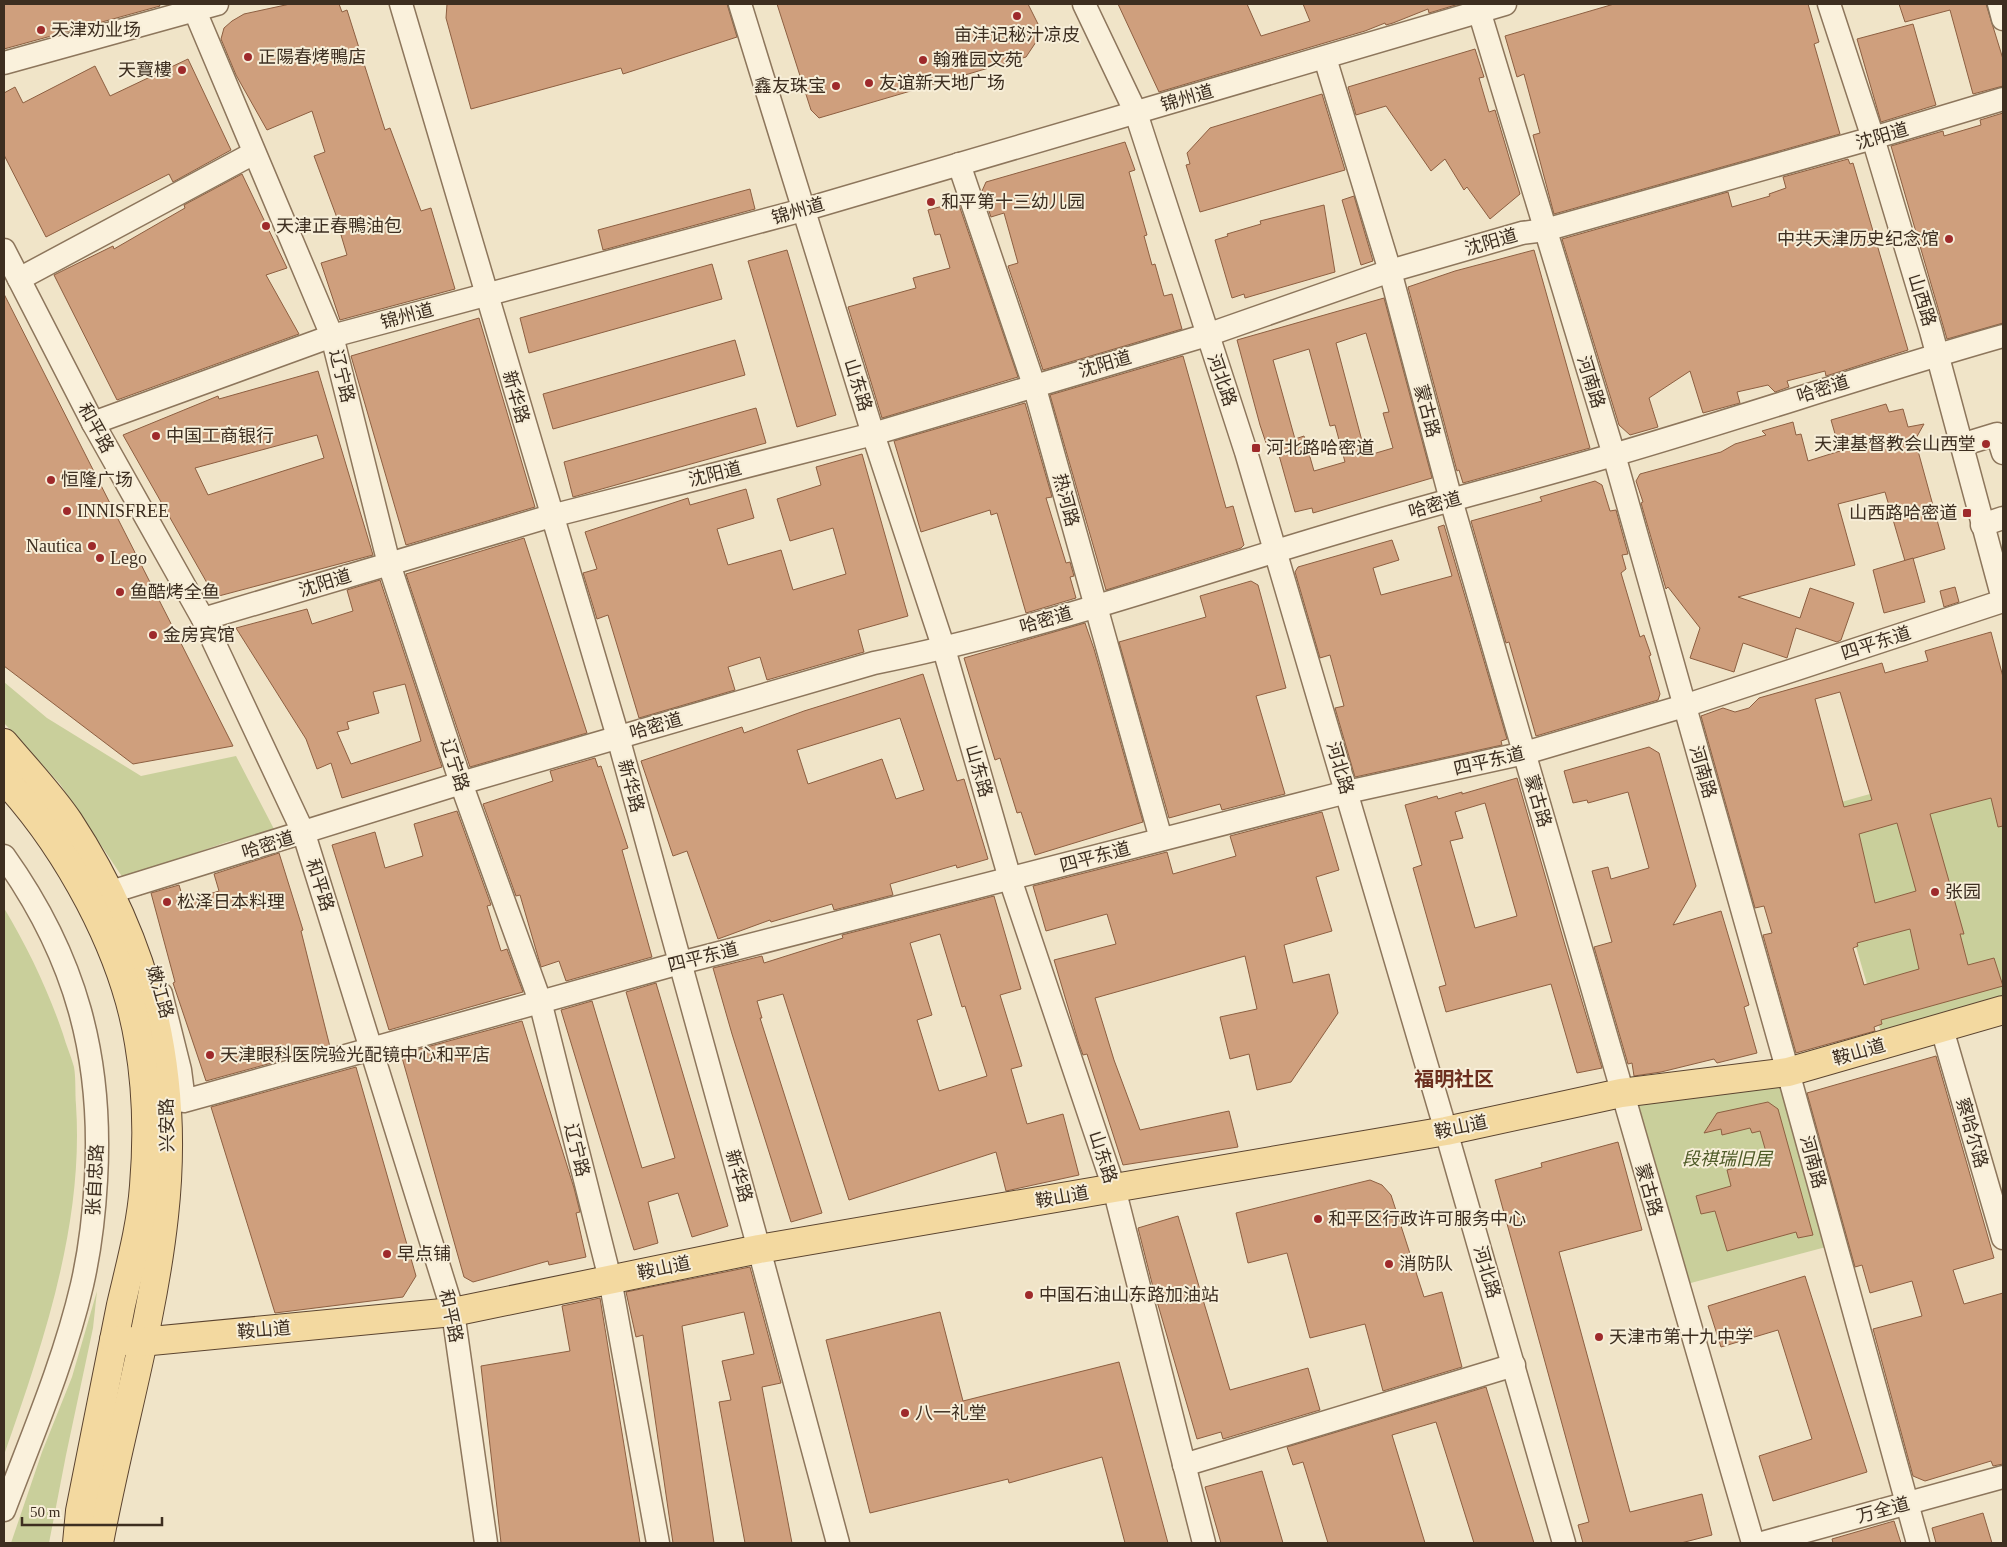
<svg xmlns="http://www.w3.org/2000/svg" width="2007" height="1547" font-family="'Times New Roman','Noto Sans SC',serif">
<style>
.green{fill:#c9cf9b}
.building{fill:#cf9f7d;stroke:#8d5f41;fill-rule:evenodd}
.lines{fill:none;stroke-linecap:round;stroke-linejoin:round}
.minor-casing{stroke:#8d765c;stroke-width:25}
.major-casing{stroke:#5b4430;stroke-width:30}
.minor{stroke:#faf1dc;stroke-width:22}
.major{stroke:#f3d9a0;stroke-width:28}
.poi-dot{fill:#9e2a2b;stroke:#f7eed8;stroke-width:2}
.labels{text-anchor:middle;stroke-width:4;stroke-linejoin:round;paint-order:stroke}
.poi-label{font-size:18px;fill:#3d2e20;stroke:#f7eed8;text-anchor:start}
.street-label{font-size:18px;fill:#3d2e20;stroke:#f7eed8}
.park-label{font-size:18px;font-style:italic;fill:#4d5a26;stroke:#f7eed8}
.quarter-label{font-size:20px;font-weight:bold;fill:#6b2e1e;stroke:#f7eed8}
</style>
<rect width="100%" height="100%" fill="#f0e4c8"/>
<!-- green -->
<g class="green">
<path d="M4 682 47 718 141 776 236 756 275 831 227 842 123 878 60 784 4 723Z"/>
<path d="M2003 757V1002L1882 1036 1816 809Z"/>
<path d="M4 908C28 948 48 990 63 1034 66 1045 71 1056 74 1067 76 1079 75 1092 76 1105 84 1224 43 1344 4 1455Z"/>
<path d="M1780 1071 1826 1247 1687 1284 1632 1096Z"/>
<path d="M97 1291 93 1328 66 1455 49 1543H11L42 1452 72 1377Z"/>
</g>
<!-- building -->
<g class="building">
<path d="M4 4H159L160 6 4 49Z"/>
<path d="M290 4H339L342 12 347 10 385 130 390 128 421 211 431 208 455 289 340 320 321 263 347 255 341 235 343 234 314 156 325 152 312 111 267 130 236 75 221 39 224 28 232 21 244 14Z"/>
<path d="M447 4H727L737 37 623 74 621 68 471 109 446 18Z"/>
<path d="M777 4H1028L1038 24V39L1026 57 819 118 811 110Z"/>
<path d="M1118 4H1247L1261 36 1310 21 1303 4H1459L1429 13 1428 9 1393 23 1386 25 1385 23 1365 31 1159 92Z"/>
<path d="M1614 4H1808L1819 42 1814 44 1840 134 1554 214 1533 135 1540 133 1524 74 1517 77 1505 36Z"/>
<path d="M1899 4H1986L2003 59V86L1973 94 1950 10 1905 22Z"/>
<path d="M1913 24 1936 105 1881 122 1857 39Z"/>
<path d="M1475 49 1484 77 1479 78 1489 112 1495 110 1520 194 1490 219 1467 187 1464 190 1445 159 1431 171 1386 106 1356 115 1348 87Z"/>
<path d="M188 59 231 150 173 182 169 174 46 237 4 155V93L15 87 23 103 95 66 110 96Z"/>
<path d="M1322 94 1345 170 1200 212 1186 165 1190 164 1187 153 1210 128Z"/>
<path d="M2003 113V323L1947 339 1891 146 1943 131 1944 136 1981 125 1980 120Z"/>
<path d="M1125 142 1135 170 1129 172 1147 235 1144 236 1152 265 1155 264 1164 296 1172 294 1182 329 1043 370 1008 266 1018 263 1004 213 991 217 982 191 986 182Z"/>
<path d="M1848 159 1850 164 1853 163 1908 350 1826 376 1825 371 1787 381 1789 387 1775 392 1768 385 1737 392 1740 403 1703 413 1690 371 1649 398 1658 427 1630 435 1619 425 1562 239 1728 192 1732 207 1770 196 1769 194 1786 188 1783 177Z"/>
<path d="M242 174 287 268 266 275 299 334 117 400 54 275 113 246 114 249 185 208 184 205Z"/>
<path d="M750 189 755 209 603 250 598 230Z"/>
<path d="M1354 196 1373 261 1361 265 1342 200Z"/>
<path d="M958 202 1018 377 882 418 848 307 916 288 913 278 950 268 940 234 935 235 928 210Z"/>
<path d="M1324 205 1335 272 1245 298 1244 294 1232 298 1215 240 1228 236 1227 234 1261 224 1260 221Z"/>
<path d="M787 250 836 415 797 427 748 261Z"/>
<path d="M1534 250 1590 448 1463 483 1459 470 1457 471 1408 287 1455 271Z"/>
<path d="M712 264 722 299 529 353 520 318Z"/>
<path d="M4 294 233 746 133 764 4 666Z"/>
<path d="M1384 298 1432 478 1313 513 1312 508 1295 512 1275 441 1266 443 1260 425 1237 340ZM1366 333 1389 412 1383 413 1393 448 1366 456 1336 343ZM1309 349 1330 426 1335 425 1345 462 1314 471 1304 436 1295 439 1273 360Z"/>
<path d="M479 318 535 507 406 545 351 356Z"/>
<path d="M735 340 745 375 553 429 543 394Z"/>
<path d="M1183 356 1226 508 1233 506 1244 545 1241 548 1106 590 1050 395Z"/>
<path d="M318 371 373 555 215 597 123 435 218 396 219 399ZM317 435 324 458 208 495 195 468Z"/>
<path d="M1025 403 1052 497 1046 498 1066 563 1070 562 1074 576 1070 577 1076 598 1026 613 997 513 991 515 990 510 921 532 894 441Z"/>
<path d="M1886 404 1889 412 1903 409 1908 427 1924 424 1915 440 1945 549 1905 561 1885 492 1838 504 1855 565 1738 597 1800 618 1810 588 1854 603 1841 640 1837 642 1796 628 1787 658 1743 643 1734 672 1690 658 1700 628 1668 587 1666 589 1641 503 1643 502 1636 481 1640 474 1721 452 1735 444 1766 435 1762 431 1793 422 1796 435 1801 434 1808 461 1840 451 1831 420Z"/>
<path d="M756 408 766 443 573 497 564 462Z"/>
<path d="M862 454 908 616 858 630 864 652 767 680 760 657 728 667 735 690 639 718 608 615 597 619 583 573 597 569 585 532 688 498 690 505 746 489 754 518 717 529 728 565 781 550 793 590 846 574 833 528 790 541 777 499 821 485 816 467Z"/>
<path d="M1595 481 1602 485 1610 511 1616 510 1628 554 1622 555 1626 569 1621 573 1640 637 1644 635 1651 655 1649 656 1660 694 1658 700 1536 736 1509 642 1506 643 1471 521 1542 501 1540 497Z"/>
<path d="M1444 525 1507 739 1501 741 1502 745 1355 777 1335 708 1344 706 1330 655 1320 658 1295 572 1298 567 1392 540 1399 560 1373 568 1381 595 1452 576 1438 527Z"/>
<path d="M524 538 587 733 470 767 406 574Z"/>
<path d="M1913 558 1925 602 1884 613 1873 570Z"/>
<path d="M380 580 442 767 342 798 331 763 317 769 306 739 236 628 307 609 312 624 353 611 347 590ZM405 684 421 741 351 764 337 732 349 729 347 722 379 713 373 692Z"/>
<path d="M1251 581 1258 585 1286 688 1256 696 1285 794 1222 810 1220 804 1169 818 1119 642 1206 617 1200 596Z"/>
<path d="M1955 587 1959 602 1944 607 1940 591Z"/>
<path d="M1085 623 1094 649 1143 822 1035 855 1021 812 1017 813 1000 758 995 760 964 658Z"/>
<path d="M1991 632 2003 677V826L1998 827 1991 798 1930 814 1964 934H1960L1968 965 1994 958 2003 986 1881 1020 1882 1024 1874 1027 1875 1031 1796 1053 1763 935 1772 933 1764 906 1755 908 1701 716 1723 708 1735 712 1749 708 1759 698 1882 663 1885 673 1902 668 1928 661 1925 651ZM1840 692 1872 800 1844 807 1815 699ZM1897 823 1916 891 1875 903 1859 834ZM1910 929 1919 969 1864 985 1853 948 1858 946 1857 943Z"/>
<path d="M923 674 957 781 964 779 988 859 957 868 956 865 890 884 893 895 834 910 832 904 771 922 770 920 718 939 687 851 673 856 641 761 742 727 744 733 804 711ZM900 718 924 790 896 799 882 759 808 784 797 750Z"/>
<path d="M1649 747 1659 753 1696 886 1673 925 1721 911 1749 1005 1744 1007 1757 1053 1717 1063 1714 1059 1661 1072 1634 1076 1632 1063 1628 1064 1594 947 1612 942 1592 871 1608 867 1611 879 1649 868 1628 792 1588 803 1587 800 1573 803 1564 771Z"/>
<path d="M595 758 598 767 601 766 628 848 622 850 652 957 566 981 559 961 541 967 520 895 516 896 483 804 553 781 550 771Z"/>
<path d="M1517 778 1565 945 1602 1068 1577 1073 1551 984 1446 1012 1439 987 1446 985 1413 868 1422 865 1405 805 1437 796 1438 799 1462 792V794ZM1485 803 1517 916 1475 928 1450 841 1463 838 1455 812Z"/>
<path d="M457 811 491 905 487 906 501 951 507 949 523 992 389 1030 332 845 375 832 385 868 423 856 414 824Z"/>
<path d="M1322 812 1339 870 1316 877 1332 931 1284 945 1293 983 1329 974 1338 1013 1291 1082 1257 1090 1249 1054 1230 1059 1220 1017 1257 1009 1245 956 1095 998 1114 1060 1140 1130 1229 1111 1238 1147 1123 1165 1087 1054 1083 1055 1079 1044 1054 960 1116 944 1107 914 1046 931 1033 886 1167 852 1173 874 1236 856 1230 836Z"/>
<path d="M279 853 303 930 301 931 330 1047 206 1081 173 983 175 982 151 893 179 885 184 902 219 891 214 874Z"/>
<path d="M994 896 1021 989 1000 995 1022 1066 1011 1069 1027 1124 1063 1114 1079 1175 1006 1191 996 1152 849 1200 783 994 757 1001 762 1018H760L822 1213 791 1222 732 1034 713 968 762 956 764 963 843 938 842 935ZM940 934 962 1007 965 1006 987 1076 939 1091 917 1020 932 1015 910 943Z"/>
<path d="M656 983 728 1226 692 1237 678 1193 648 1202 658 1243 634 1250 561 1010 592 1001 642 1168 675 1158 626 992Z"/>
<path d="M522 1021 574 1188 580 1212 576 1213 586 1257 549 1265 548 1261 473 1282 464 1277 401 1054Z"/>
<path d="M1936 1056 1994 1258 1953 1270 1964 1304 2003 1293V1464L1993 1466 1991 1461 1925 1481 1913 1476 1873 1329 1922 1316 1912 1281 1870 1293 1862 1265 1855 1267 1807 1093Z"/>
<path d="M356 1067 416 1276 403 1297 275 1313 211 1107Z"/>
<path d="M1768 1102 1778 1109 1813 1235 1798 1238 1796 1232 1727 1251 1715 1211 1701 1214 1696 1196 1731 1186 1727 1170 1768 1159 1760 1131 1752 1133 1750 1128 1722 1135 1721 1129 1704 1133 1717 1113Z"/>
<path d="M1618 1142 1642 1230 1559 1252 1630 1512 1702 1494 1712 1535 1681 1543H1583L1578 1525 1589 1522 1495 1180 1542 1167 1541 1163Z"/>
<path d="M1370 1180 1382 1185 1391 1195 1424 1297 1442 1292 1462 1367 1383 1391 1365 1324 1310 1338 1287 1253 1248 1263 1236 1213Z"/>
<path d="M1178 1216 1230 1390 1308 1368 1320 1410 1223 1439 1221 1432 1197 1439 1154 1291 1138 1228Z"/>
<path d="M750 1267 781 1383 762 1387 792 1543H745L719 1402 731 1400 722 1361 754 1354 744 1312 682 1326 714 1543H673L643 1335 636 1337 626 1292Z"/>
<path d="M1805 1276 1867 1472 1773 1501 1759 1456 1812 1439 1778 1330 1721 1347 1708 1306Z"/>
<path d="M600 1298 640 1543H501L481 1366 570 1351 562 1306Z"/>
<path d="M940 1312 963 1401 1119 1362 1168 1543H1125L1102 1457 1009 1483 1008 1479 870 1513 826 1340Z"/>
<path d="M1486 1387 1534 1543H1474L1436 1422 1392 1435 1425 1543H1328L1303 1462 1293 1465 1287 1447Z"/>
<path d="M1262 1471 1283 1543H1221L1205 1487Z"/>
<path d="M1983 1513 1992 1543H1936L1932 1528Z"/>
<path d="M1894 1521 1901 1543H1833L1832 1539Z"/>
</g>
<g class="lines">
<!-- minor casing -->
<g class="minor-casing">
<g id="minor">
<path d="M192 4 332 336 389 564 461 783 540 1001 610 1279 658 1543"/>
<path d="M401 4 618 737 759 1249 838 1543"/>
<path d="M740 4 873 434 944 649 1010 879 1114 1188 1204 1543"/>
<path d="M1084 4 1136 113 1246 452 1446 1131 1564 1543"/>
<path d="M1477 4 1614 455 1788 1072 1918 1543"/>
<path d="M1829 4 1873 138 1931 331 2003 599"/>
<path d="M1999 4 2003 19"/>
<path d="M1325 58 1390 271 1451 500 1753 1543"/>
<path d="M4 63 217 4"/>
<path d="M959 164 1034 385 1161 839"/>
<path d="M4 250 93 423 203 619 304 834 453 1312 486 1543"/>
<path d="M19 279 254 153"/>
<path d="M93 423 332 336 803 210 1505 4"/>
<path d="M1961 445 1997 434 2003 453"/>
<path d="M1982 525 2003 518"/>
<path d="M203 619 551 516 873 434 1207 335 1390 271 1522 233 1545 230 1873 138 2003 99"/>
<path d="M4 856C76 957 103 1057 96 1180 94 1216 90 1250 82 1285 64 1362 32 1436 4 1510"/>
<path d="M94 900 111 892 461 783 874 663C1035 631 1189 576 1346 530 1435 503 1525 481 1613 455 1744 417 1872 373 2003 336"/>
<path d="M161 994 180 1070 184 1101 680 963 1347 792 1525 753 1684 706 2003 601"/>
<path d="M1942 1029 2003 1238"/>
<path d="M1184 1465 1514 1365"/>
<path d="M1762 1543 2003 1477"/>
</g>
</g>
<!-- major casing -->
<g class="major-casing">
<g id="major">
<path d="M4 743C26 769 50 794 69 822 149 944 180 1072 164 1216 152 1327 119 1434 99 1543"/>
<path d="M4 779C67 847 124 950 139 1043 147 1090 148 1139 144 1186 141 1227 130 1266 121 1305 107 1374 94 1443 80 1511L77 1543"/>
<path d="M114 1340 141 1342 453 1312 759 1249 1446 1131 1621 1093 1788 1072 2003 1010"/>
</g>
</g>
<!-- minor -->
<use href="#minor" class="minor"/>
<!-- major -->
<use href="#major" class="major"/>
</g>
<!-- markers -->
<g class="poi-dot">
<circle cx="1017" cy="16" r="5"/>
<circle cx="41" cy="30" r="5"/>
<circle cx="248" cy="57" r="5"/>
<circle cx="923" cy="60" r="5"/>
<circle cx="182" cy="70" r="5"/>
<circle cx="869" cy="83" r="5"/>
<circle cx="836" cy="86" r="5"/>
<circle cx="931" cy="202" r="5"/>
<circle cx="266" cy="226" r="5"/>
<circle cx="1949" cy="239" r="5"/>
<circle cx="156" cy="436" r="5"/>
<circle cx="1986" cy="444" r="5"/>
<rect x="1251" y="443" width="10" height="10" rx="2.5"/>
<circle cx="51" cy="480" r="5"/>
<circle cx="67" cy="511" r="5"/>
<rect x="1962" y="508" width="10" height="10" rx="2.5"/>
<circle cx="92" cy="546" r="5"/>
<circle cx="100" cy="558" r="5"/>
<circle cx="120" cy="592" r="5"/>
<circle cx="153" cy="635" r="5"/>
<circle cx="1935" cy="892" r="5"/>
<circle cx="167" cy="902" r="5"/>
<circle cx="210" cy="1055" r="5"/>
<circle cx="1318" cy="1219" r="5"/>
<circle cx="387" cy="1254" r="5"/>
<circle cx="1389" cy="1264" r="5"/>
<circle cx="1029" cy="1295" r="5"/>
<circle cx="1599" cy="1337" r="5"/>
<circle cx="905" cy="1413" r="5"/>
</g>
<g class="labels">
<!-- poi labels -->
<g class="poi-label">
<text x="51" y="36">天津劝业场</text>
<text x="1017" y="41" text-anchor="middle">亩沣记秘汁凉皮</text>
<text x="258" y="63">正陽春烤鴨店</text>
<text x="933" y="66">翰雅园文苑</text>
<text x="172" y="76" text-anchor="end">天寶樓</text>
<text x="879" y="89">友谊新天地广场</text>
<text x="826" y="92" text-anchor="end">鑫友珠宝</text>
<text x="941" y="208">和平第十三幼儿园</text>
<text x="276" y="232">天津正春鴨油包</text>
<text x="1939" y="245" text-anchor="end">中共天津历史纪念馆</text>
<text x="166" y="442">中国工商银行</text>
<text x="1976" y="450" text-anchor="end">天津基督教会山西堂</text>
<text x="1266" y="454">河北路哈密道</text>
<text x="61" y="486">恒隆广场</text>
<text x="77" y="517">INNISFREE</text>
<text x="1957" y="519" text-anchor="end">山西路哈密道</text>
<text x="82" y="552" text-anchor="end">Nautica</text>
<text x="110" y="564">Lego</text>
<text x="130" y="598">鱼酷烤全鱼</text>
<text x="163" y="641">金房宾馆</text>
<text x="1945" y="898">张园</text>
<text x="177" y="908">松泽日本料理</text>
<text x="220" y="1061">天津眼科医院验光配镜中心和平店</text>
<text x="1328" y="1225">和平区行政许可服务中心</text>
<text x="397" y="1260">早点铺</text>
<text x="1399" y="1270">消防队</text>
<text x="1039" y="1301">中国石油山东路加油站</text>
<text x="1609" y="1343">天津市第十九中学</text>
<text x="915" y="1419">八一礼堂</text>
</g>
<!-- street labels -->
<g class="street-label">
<text transform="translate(1187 98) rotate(-16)" y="6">锦州道</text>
<text transform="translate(1882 136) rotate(-16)" y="6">沈阳道</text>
<text transform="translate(798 211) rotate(-16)" y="6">锦州道</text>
<text transform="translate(1491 242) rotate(-16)" y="6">沈阳道</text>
<text transform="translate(1922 300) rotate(73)" y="6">山西路</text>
<text transform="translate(407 316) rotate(-15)" y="6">锦州道</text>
<text transform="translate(1105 364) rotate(-16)" y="6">沈阳道</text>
<text transform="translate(342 376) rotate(76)" y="6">辽宁路</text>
<text transform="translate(1222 380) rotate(71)" y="6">河北路</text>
<text transform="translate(1591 382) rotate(73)" y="6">河南路</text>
<text transform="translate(858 385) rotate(73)" y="6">山东路</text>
<text transform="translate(1823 389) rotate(-17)" y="6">哈密道</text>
<text transform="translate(516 397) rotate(74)" y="6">新华路</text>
<text transform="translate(1427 411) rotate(75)" y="6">蒙古路</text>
<text transform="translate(96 428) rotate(61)" y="6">和平路</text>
<text transform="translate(715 474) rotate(-14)" y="6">沈阳道</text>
<text transform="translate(1066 500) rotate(75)" y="6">热河路</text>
<text transform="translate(1435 505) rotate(-16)" y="6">哈密道</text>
<text transform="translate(325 583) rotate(-17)" y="6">沈阳道</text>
<text transform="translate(1046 620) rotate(-16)" y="6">哈密道</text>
<text transform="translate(1876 643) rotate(-18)" y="6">四平东道</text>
<text transform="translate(656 726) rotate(-16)" y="6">哈密道</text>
<text transform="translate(1489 761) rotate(-13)" y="6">四平东道</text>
<text transform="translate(455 765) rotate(72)" y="6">辽宁路</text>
<text transform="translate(1340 768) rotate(74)" y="6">河北路</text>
<text transform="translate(979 771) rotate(74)" y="6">山东路</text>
<text transform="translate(1703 772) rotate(74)" y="6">河南路</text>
<text transform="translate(631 786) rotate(75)" y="6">新华路</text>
<text transform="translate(1538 801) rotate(74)" y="6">蒙古路</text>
<text transform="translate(268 845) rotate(-17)" y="6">哈密道</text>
<text transform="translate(1095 857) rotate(-15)" y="6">四平东道</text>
<text transform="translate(320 885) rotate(73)" y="6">和平路</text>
<text transform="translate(703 957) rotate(-14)" y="6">四平东道</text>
<text transform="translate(160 992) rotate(74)" y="6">嫩江路</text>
<text transform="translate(1859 1052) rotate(-16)" y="6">鞍山道</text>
<text transform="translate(167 1125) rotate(-91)" y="6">兴安路</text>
<text transform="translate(1461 1127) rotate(-12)" y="6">鞍山道</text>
<text transform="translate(1972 1133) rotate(74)" y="6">察哈尔路</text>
<text transform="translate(577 1150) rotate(76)" y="6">辽宁路</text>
<text transform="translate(1103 1157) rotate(72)" y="6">山东路</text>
<text transform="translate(1813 1162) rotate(75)" y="6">河南路</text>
<text transform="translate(739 1176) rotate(74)" y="6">新华路</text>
<text transform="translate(95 1180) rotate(-87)" y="6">张自忠路</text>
<text transform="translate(1649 1190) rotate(74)" y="6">蒙古路</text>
<text transform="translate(1062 1197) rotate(-10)" y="6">鞍山道</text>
<text transform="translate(664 1268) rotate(-12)" y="6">鞍山道</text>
<text transform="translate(1487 1272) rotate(74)" y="6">河北路</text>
<text transform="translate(451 1316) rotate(78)" y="6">和平路</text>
<text transform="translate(264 1330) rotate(-5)" y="6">鞍山道</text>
<text transform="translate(1883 1510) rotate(-15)" y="6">万全道</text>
</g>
<!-- park labels -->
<g class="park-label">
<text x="1727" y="1165">段祺瑞旧居</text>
</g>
<!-- quarter labels -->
<g class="quarter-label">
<text x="1454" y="1086">福明社区</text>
</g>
</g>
<!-- border -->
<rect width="2007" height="1547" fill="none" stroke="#3d2e20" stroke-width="10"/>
<!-- scale -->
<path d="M22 1517v8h140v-8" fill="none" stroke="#3d2e20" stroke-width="2.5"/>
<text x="30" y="1517" font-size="15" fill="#3d2e20" stroke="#f7eed8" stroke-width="4" paint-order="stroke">50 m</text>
</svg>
